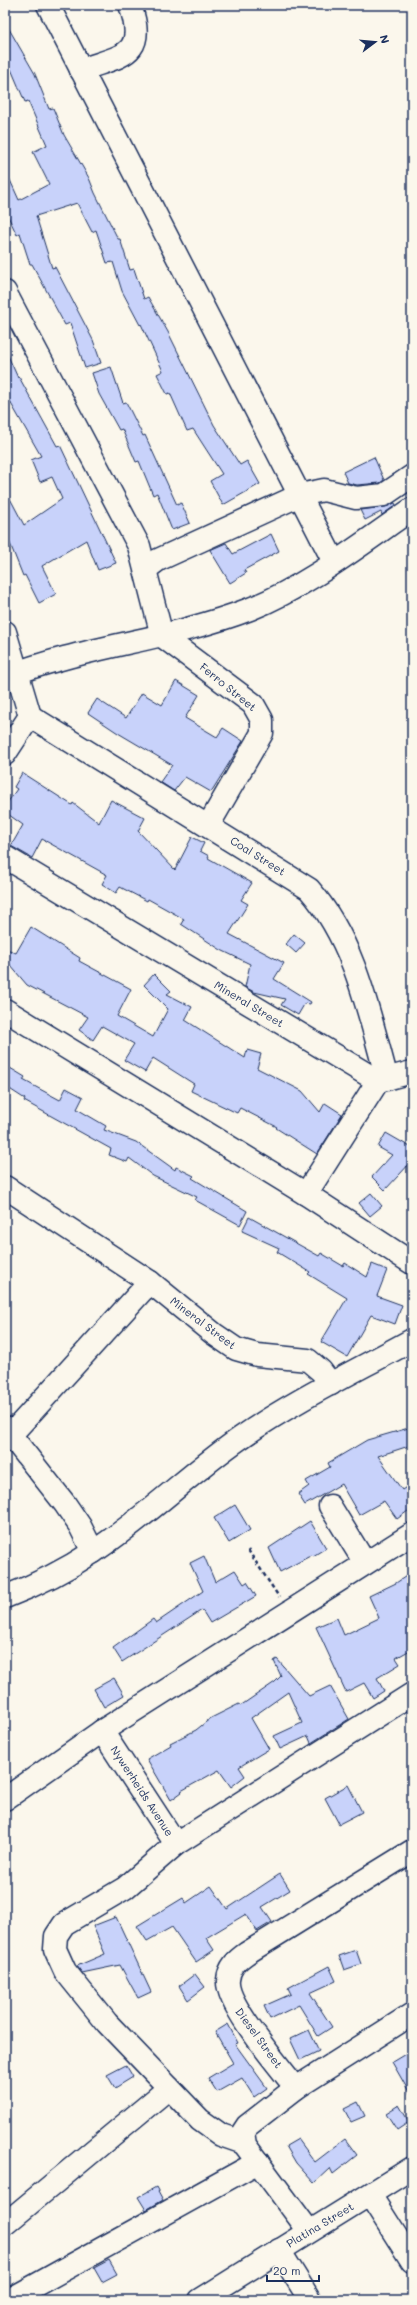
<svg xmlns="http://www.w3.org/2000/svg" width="417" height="2305" font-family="Mali,sans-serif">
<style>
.building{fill:#c8d2fa;stroke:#1b2f5e}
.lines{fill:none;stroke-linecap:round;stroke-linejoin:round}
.minor-casing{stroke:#1b2f5e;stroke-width:25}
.path{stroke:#1b2f5e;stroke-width:2.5;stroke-dasharray:4 3;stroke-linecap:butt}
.minor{stroke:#fbf7ec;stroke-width:22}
.labels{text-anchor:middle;stroke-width:3;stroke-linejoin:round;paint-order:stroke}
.street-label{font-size:11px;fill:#1b2f5e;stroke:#fbf7ec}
</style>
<rect width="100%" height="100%" fill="#fbf7ec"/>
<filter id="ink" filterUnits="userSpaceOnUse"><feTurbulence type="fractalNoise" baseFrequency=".025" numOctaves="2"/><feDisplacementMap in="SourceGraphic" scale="8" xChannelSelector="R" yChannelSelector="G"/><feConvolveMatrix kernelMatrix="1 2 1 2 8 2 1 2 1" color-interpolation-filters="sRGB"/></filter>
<g filter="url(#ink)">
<!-- building -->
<g class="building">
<path d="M5 22 35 74 49 109 53 108 64 135 89 178 95 193 118 239H120L130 270 134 269 144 299 148 297 168 332 214 425 240 465 247 461 260 484 223 505 210 481 222 474 193 429 187 431 170 393 167 394 157 374 163 371 141 324 140 325 122 291 113 262 107 263 96 230 92 232 77 203 36 216 52 268 55 267 93 340 101 363 85 368 70 323 65 325 32 264H30L20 233 17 235 5 210V169L19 200 49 184 33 152 47 145 28 101 25 102 11 69 9 71 5 63Z"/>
<path d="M5 349 18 378 19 377 57 446 60 445 116 563 98 570 86 540 42 566 56 594 39 603 25 575 23 576 5 531V489L24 525 62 499 52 477 40 482 31 460 41 456 5 393Z"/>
<path d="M111 367 123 403 126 402 143 436 145 435 177 505 181 503 190 523 172 530 157 493 153 495 139 461 136 462 122 429 119 430 99 394 92 373Z"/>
<path d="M374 457 384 480 380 483 357 485 348 483 343 472Z"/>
<path d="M395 503 396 505 382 515 381 512 365 520 360 510 385 507Z"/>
<path d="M271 534 279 551 244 570 246 573 230 583 210 550 226 543 233 554Z"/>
<path d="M176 681 199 695 185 718 217 737 223 728 243 741 211 792 185 777 174 791 160 782 172 765 118 733 88 713 97 699 126 718 142 693 162 705Z"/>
<path d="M22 773 72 805 73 803 99 823 111 800 145 818 138 831 175 870 192 837 204 843 200 851 209 856 208 858 252 883 241 900 248 904 229 934 284 963 274 979 311 1002 310 1004 305 1003 298 1015 281 1005 285 999 254 992 245 987 250 964 221 950 181 924 184 919 148 899 147 901 120 887 116 893 102 884 107 875 42 839 32 858 11 846 23 825 5 812V806L17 789 14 787Z"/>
<path d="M31 927 80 958 79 961 131 989 117 1016 153 1037 168 1009 144 985 154 974 171 991 167 994 192 1007 185 1020 245 1058 247 1050 261 1054 257 1068 302 1091 320 1112 325 1103 342 1114 317 1154 276 1128 277 1127 240 1108 237 1113 191 1091 194 1084 153 1058 145 1072 124 1060 134 1044 102 1026 93 1040 79 1030 88 1017 27 985 5 959V948L16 953Z"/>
<path d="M294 934 305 943 296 953 286 944Z"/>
<path d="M5 1065 25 1077 23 1080 60 1100 66 1088 83 1097 77 1109 106 1126 104 1130 136 1142 175 1170 176 1167 194 1176 192 1178 247 1211 240 1225 195 1200 197 1197 153 1176 129 1158 127 1162 109 1155 111 1149 24 1101 25 1099 5 1086Z"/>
<path d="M386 1133 412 1148V1161L385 1190 372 1177 392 1155 378 1147Z"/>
<path d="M371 1193 382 1206 370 1216 359 1203Z"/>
<path d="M249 1217 319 1256 321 1253 343 1266 345 1263 367 1277 372 1264 387 1270 377 1296 402 1305 395 1324 371 1315 347 1357 321 1342 347 1298 308 1274 310 1272 277 1252 279 1248 242 1231Z"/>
<path d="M412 1427V1445L378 1456 402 1490 412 1483V1508L397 1519 384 1501 359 1515 341 1484 305 1505 298 1494 309 1486 306 1481 330 1467 328 1463 367 1440Z"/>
<path d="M235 1505 250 1530 229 1543 214 1518Z"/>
<path d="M310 1521 326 1548 313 1556 312 1555 280 1572 269 1548Z"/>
<path d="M204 1556 215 1582 235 1570 244 1584 247 1582 256 1596 210 1623 202 1610 122 1662 113 1648 153 1619 156 1623 203 1591 190 1563Z"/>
<path d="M412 1572V1649L396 1658 400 1664 377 1678 384 1691 373 1698 364 1683 346 1692 316 1627 337 1618 344 1635 379 1618 369 1596 396 1583Z"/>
<path d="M277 1659 309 1696 330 1686 349 1719 311 1743 308 1736 280 1749 274 1736 302 1723 288 1692 251 1718 269 1749 239 1767 245 1776 231 1787 219 1770 181 1791 182 1792 171 1800 147 1759 171 1745 170 1743 196 1730 211 1718 239 1704 240 1706 275 1682 281 1676 274 1661Z"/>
<path d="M114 1678 124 1695 104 1707 94 1689Z"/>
<path d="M348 1785 362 1812 339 1824 325 1798Z"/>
<path d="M280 1874 290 1890 262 1907 272 1922 257 1931 246 1914 206 1938 214 1950 196 1962 172 1927 147 1941 137 1926 183 1898 186 1903 211 1886 227 1909Z"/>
<path d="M116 1917 151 1992 138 1998 120 1965 82 1973 77 1966 105 1954 93 1926Z"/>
<path d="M356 1950 361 1964 344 1970 339 1956Z"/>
<path d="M329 1966 336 1981 310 1993 332 2027 318 2036 299 2005 270 2019 264 2006 291 1994 288 1988Z"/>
<path d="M195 1974 205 1987 188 2000 179 1986Z"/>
<path d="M228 2024 238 2043 235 2044 267 2088 254 2097 242 2078 217 2092 208 2078 233 2063 215 2032Z"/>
<path d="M309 2030 319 2051 300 2060 290 2039Z"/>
<path d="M412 2050V2097L392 2062Z"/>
<path d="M126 2065 133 2077 115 2088 107 2075Z"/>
<path d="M358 2102 365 2116 351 2122 344 2109Z"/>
<path d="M399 2105 409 2122 397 2130 386 2113Z"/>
<path d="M298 2139 315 2162 345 2139 357 2155 333 2174 330 2168 314 2183 296 2163 286 2146Z"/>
<path d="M156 2187 163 2200 146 2210 138 2197Z"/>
<path d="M109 2260 117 2274 102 2282 94 2268Z"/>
</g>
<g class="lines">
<!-- minor casing -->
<g class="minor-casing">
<g id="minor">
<path d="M48 5 334 562"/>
<path d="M81 70C121 55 148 57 130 5"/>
<path d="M5 292 139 546 162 636"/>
<path d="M146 569 158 560 300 495 324 490 356 498 384 495 412 476"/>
<path d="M5 632 30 716 5 754"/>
<path d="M162 636 253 704 262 720V733L208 826"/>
<path d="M5 677C84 646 170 640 250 609 308 586 361 544 412 509"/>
<path d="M30 716 309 889C355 941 369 1014 387 1079"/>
<path d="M5 857 378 1081 306 1194"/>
<path d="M5 1010 306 1194 412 1263"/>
<path d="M378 1081 412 1072"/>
<path d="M5 1187 150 1282 214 1334 236 1349 257 1355 308 1360 321 1371 331 1384"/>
<path d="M5 1428 65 1504 80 1526 93 1552"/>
<path d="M5 1441 150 1282"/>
<path d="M330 1506 365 1563"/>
<path d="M5 1597C36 1585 66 1570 93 1552 145 1518 189 1474 239 1439 293 1401 354 1372 412 1340"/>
<path d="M102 1731 176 1844"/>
<path d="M5 1799 102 1731 412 1534"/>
<path d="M296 2088C280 2067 225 2004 228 1980 229 1967 237 1960 247 1953L412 1851"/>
<path d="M244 2143 221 2135 200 2120 107 2023 65 1971 55 1949 56 1936 64 1924 125 1888 176 1844 412 1694"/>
<path d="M370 2195 412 2261"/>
<path d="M5 2224 169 2088"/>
<path d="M309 2231 245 2145 243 2132 247 2126 296 2088 412 2014"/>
<path d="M279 2250 310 2300"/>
<path d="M9 2300 258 2162"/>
<path d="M200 2300 412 2168"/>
</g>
</g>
<!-- path -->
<path class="path" d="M248 1550 279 1597"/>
<!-- minor -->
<use href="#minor" class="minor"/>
</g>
</g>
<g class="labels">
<!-- street labels -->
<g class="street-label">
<text transform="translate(228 687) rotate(39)" y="4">Ferro Street</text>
<text transform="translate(258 856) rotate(32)" y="4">Coal Street</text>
<text transform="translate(249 1004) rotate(31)" y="4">Mineral Street</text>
<text transform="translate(203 1323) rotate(37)" y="4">Mineral Street</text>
<text transform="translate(142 1791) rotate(57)" y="4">Nywerheids Avenue</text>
<text transform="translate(259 2038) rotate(54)" y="4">Diesel Street</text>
<text transform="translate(320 2225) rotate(-31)" y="4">Platina Street</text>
</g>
</g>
<!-- margin -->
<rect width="417" height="2305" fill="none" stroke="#fbf7ec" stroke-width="20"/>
<rect x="10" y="10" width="397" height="2285" fill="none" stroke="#1b2f5e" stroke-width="1.5" filter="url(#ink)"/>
<!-- north arrow -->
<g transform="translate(375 42) rotate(74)" stroke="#fbf7ec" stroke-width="3" paint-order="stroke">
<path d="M0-3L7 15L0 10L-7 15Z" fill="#1b2f5e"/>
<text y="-6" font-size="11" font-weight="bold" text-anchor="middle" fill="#1b2f5e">N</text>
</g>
<!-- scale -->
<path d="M267 2275v6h52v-6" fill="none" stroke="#1b2f5e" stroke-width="2"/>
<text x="273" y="2275" font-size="12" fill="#1b2f5e" stroke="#fbf7ec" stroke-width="3" paint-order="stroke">20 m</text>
</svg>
